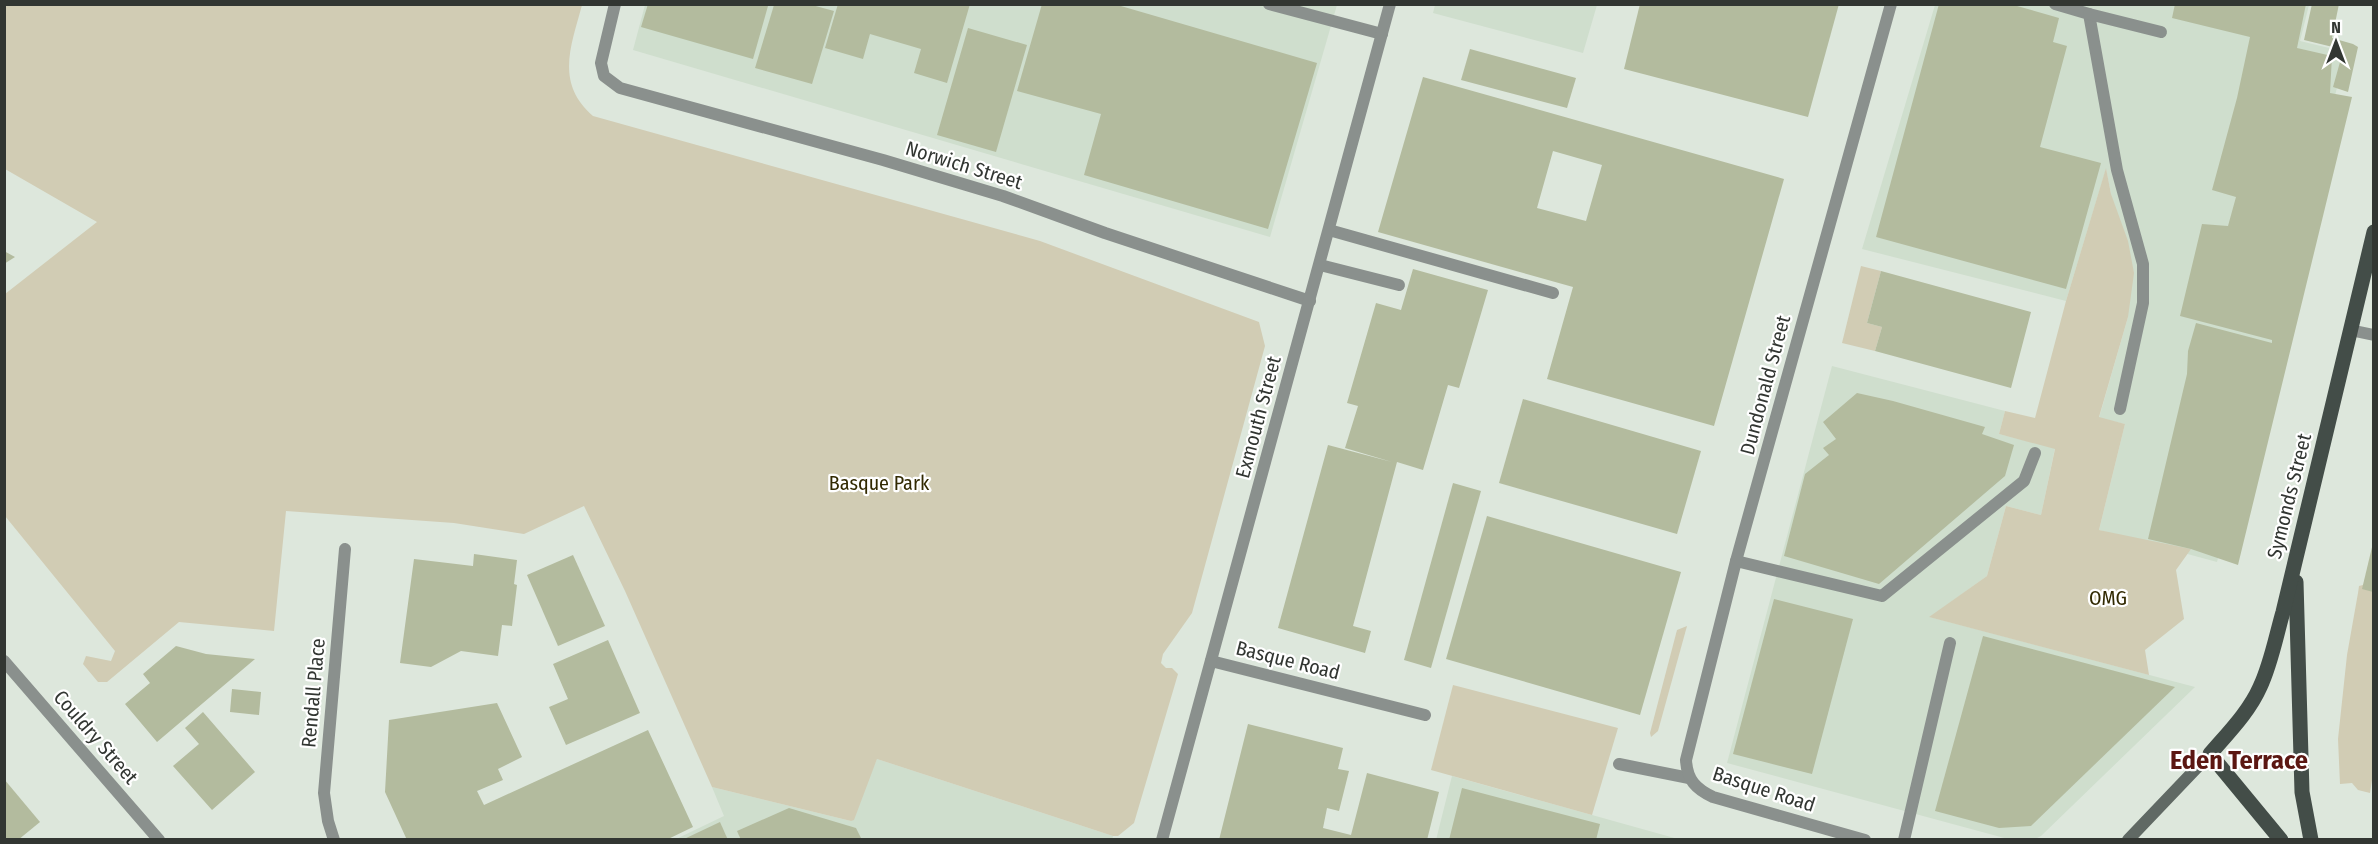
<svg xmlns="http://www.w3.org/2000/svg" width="2378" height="844" font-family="'Fira Sans Condensed',sans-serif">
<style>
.built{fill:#cfdecd}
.green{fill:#d1ccb4}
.building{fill:#b3bb9e;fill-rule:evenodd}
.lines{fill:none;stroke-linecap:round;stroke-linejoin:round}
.lane{stroke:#8a908d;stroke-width:12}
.street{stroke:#8a908d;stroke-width:12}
.secondary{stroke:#606964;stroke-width:12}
.primary{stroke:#434d48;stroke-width:15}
.labels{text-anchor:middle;stroke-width:4.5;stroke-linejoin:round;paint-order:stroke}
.street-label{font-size:20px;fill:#323632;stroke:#fff}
.park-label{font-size:20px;fill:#312901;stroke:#fff}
.district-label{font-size:26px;font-weight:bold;fill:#5b1712;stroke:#fff}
</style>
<rect width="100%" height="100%" fill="#dde7dc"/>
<!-- built -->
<g class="built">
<path d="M645 5H1337L1270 237 633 50Z"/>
<path d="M1435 5V4L1597 5 1583 53 1433 13Z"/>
<path d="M1935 5H2309L2300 41 2346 52 2217 562 2099 530 2125 424 2099 418 2128 317 2111 194 2106 169 2066 301 1862 249Z"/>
<path d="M1832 366 2005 411 1999 434 2055 448 2041 515 2006 506 1987 576 1930 617 2195 687 2041 836 2035 839H2008L1727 763Z"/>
<path d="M877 759 1113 836 1112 840H674L724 816 712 787 851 821Z"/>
<path d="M1452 776 1678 839 1436 840Z"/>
</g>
<!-- green -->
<g class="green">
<path d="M5 4 582 5C571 46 555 83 593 116L1040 241 1259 322 1265 346 1192 613 1163 654 1161 663 1166 668H1172L1178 674 1134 823 1118 836H1113L877 759 854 820 851 821 712 787 625 591 584 506 524 534 454 523 286 511 274 631 179 622 107 682H98L83 664 86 656 111 661 115 651 5 516V294L97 222 5 169Z"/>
<path d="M2106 168 2111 194 2128 241 2134 273 2128 317 2099 417 2125 424 2099 530 2191 549 2176 570 2184 619 2145 650 2149 675 1929 617 1987 576 2006 506 2041 515 2055 449 1999 434 2005 411 2035 418 2066 301Z"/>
<path d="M1861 266 1881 271 1867 323 1882 327 1875 351 1842 343Z"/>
<path d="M2367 584 2374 586 2373 774 2370 793 2358 790 2352 783 2340 784 2338 739 2347 655 2358 593 2359 586Z"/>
<path d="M1687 626 1658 731 1651 737 1650 733 1677 630Z"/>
<path d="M1453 685 1618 728 1592 815 1431 770Z"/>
</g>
<!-- building -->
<g class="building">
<path d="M648 4H764L768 6 753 59 641 27Z"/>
<path d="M838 4H970L947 83 914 73 921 49 870 34 863 59 825 48Z"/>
<path d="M1042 4H1114L1317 63 1268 229 1084 175 1101 114 1017 91Z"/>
<path d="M1640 4H1839L1808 117 1624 69Z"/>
<path d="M1939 4H2010L2059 18 2053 42 2067 46 2040 147 2101 163 2066 289 1876 237Z"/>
<path d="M2175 4H2306L2297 48 2332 56 2330 93 2352 97 2238 565 2191 549 2148 539 2187 374 2188 351 2196 323 2272 343V340L2180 316 2202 224 2228 226 2236 197 2212 190 2237 98 2250 37 2172 18Z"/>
<path d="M2312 4H2339L2332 38 2353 44 2358 47 2348 92 2333 87 2340 62 2341 49 2304 40Z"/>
<path d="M774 5H812L834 11 812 84 755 68Z"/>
<path d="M968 28 1027 45 996 152 937 135Z"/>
<path d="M1470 49 1576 78 1567 108 1461 80Z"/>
<path d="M1423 77 1784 179 1714 426 1547 379 1573 287 1378 232ZM1553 151 1602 165 1586 221 1537 208Z"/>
<path d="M4 251 15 257 4 264Z"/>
<path d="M1413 269 1488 290 1459 388 1448 385 1423 470 1397 462 1353 626 1371 631 1365 653 1278 628 1328 445 1392 462 1345 448 1358 406 1347 403 1376 303 1401 310Z"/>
<path d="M1881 271 2031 312 2011 388 1875 351 1882 327 1867 323Z"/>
<path d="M1857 393 1893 401 1985 427 1982 434 2014 445 2005 476 1879 584 1784 556 1805 474 1829 455 1823 448 1836 439 1823 422Z"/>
<path d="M1523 399 1701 451 1677 534 1499 483Z"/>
<path d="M1453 483 1481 491 1431 668 1404 660Z"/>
<path d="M1487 516 1681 572 1640 715 1446 659Z"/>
<path d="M2373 543V592L2362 589Z"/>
<path d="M474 554 517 560 514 584 517 585 512 626 502 625 498 656 461 651 431 667 400 663 414 559 473 566Z"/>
<path d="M573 555 605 626 558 646 527 575Z"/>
<path d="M1774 599 1853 619 1812 774 1733 754Z"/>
<path d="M1983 636 2115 671 2175 687 2031 826 1999 828 1935 811Z"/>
<path d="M608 640 640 713 566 745 549 707 568 699 553 664Z"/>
<path d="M176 646 206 654 255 659 157 742 125 704 150 683 143 674Z"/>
<path d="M232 689 261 692 259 715 230 712Z"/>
<path d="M497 703 522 757 498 769 503 780 477 791 484 805 648 730 693 827 666 840H407L385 792 389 720Z"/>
<path d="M203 712 255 772 212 810 173 766 199 744 185 728Z"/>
<path d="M1248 724 1343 748 1338 769 1349 771 1339 811 1327 808 1323 828 1351 835 1367 773 1439 792 1427 840H1219Z"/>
<path d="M4 779 40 822 18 840H4Z"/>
<path d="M1462 788 1600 824 1596 840H1449Z"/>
<path d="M789 808 856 828 862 840H741L737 831Z"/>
<path d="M720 822 728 840H682Z"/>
</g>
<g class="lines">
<!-- lane -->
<g class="lane">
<path d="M1269 4 1382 34"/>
<path d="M2055 4 2089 14 2117 170 2143 264V303L2120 409"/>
<path d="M2089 14 2161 32"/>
<path d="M1329 230 1553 293"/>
<path d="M1320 265 1399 285"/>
<path d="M2350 330 2374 335"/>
<path d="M1736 561 1882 596 2024 481 2035 453"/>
<path d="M1904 840 1950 643"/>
</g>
<!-- street -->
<g class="street">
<path d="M615 4 601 63 604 76 620 88 883 160 1003 196 1105 233 1310 301"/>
<path d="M4 661 159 840"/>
<path d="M1211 661 1425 715"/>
<path d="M1619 764 1689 778"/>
<path d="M334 840 328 821 324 793 345 549"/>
<path d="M1162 840 1390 4"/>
<path d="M1865 840 1713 797C1696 789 1687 780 1686 760L1736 561 1891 4"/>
</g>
<!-- secondary -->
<path class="secondary" d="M2128 840 2210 754"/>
<!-- primary -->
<g class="primary">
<path d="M2296 582 2302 792 2311 840"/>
<path d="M2281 840 2210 754C2228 733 2249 712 2260 687 2271 664 2276 636 2283 612L2374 232"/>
</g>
</g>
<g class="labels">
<!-- street labels -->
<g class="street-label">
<text transform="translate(964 165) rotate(17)" y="7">Norwich Street</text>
<text transform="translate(1765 385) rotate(-75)" y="7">Dundonald Street</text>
<text transform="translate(1258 417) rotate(-75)" y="7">Exmouth Street</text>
<text transform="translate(2289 496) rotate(-76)" y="7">Symonds Street</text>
<text transform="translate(1288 660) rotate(14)" y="7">Basque Road</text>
<text transform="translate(313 693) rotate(-85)" y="7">Rendall Place</text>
<text transform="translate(96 737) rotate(49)" y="7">Couldry Street</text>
<text transform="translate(1764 789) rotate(18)" y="7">Basque Road</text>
</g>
<!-- park labels -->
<g class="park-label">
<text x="879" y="490">Basque Park</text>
<text x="2108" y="605">OMG</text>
</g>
<!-- district labels -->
<g class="district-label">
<text x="2239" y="769">Eden Terrace</text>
</g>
</g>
<!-- border -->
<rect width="2378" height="844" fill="none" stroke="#323632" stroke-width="12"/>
<!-- north arrow -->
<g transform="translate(2336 42)" stroke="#ffffff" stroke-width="4.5" paint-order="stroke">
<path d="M0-4.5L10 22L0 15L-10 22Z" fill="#323632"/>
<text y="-9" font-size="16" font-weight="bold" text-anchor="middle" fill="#323632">N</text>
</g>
</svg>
